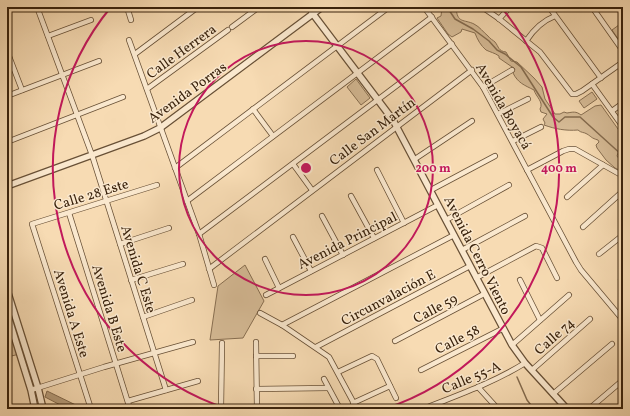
<svg xmlns="http://www.w3.org/2000/svg" width="630" height="416" font-family="Vollkorn,serif">
<style>
.green{fill:#d7bc97;stroke:#886f52}
.water{fill:#b69c7a;stroke:#846b4e}
.lines{fill:none;stroke-linecap:round;stroke-linejoin:round}
.stream{stroke:#846b4e;stroke-width:1.5}
.minor-casing{stroke:#685036;stroke-width:6}
.tertiary-casing{stroke:#685036;stroke-width:8}
.minor{stroke:#fae8ce;stroke-width:4.5}
.tertiary{stroke:#fae8ce;stroke-width:5.5}
.ring{fill:none;stroke:#c2185b;stroke-width:2}
.labels{text-anchor:middle;stroke-width:3;stroke-linejoin:round;paint-order:stroke}
.street-label{font-size:14px;fill:#39220c;stroke:#fae8ce}
.centre{fill:#c2185b;stroke:#fae8ce;stroke-width:2}
.ring-label{font-size:12px;text-anchor:middle;font-weight:bold;fill:#c2185b;stroke:#fae8ce;stroke-width:3;stroke-linejoin:round;paint-order:stroke}
</style>
<rect width="100%" height="100%" fill="#f7dbb3"/>
<filter id="stains"><feTurbulence type="fractalNoise" baseFrequency=".005" numOctaves="4"/><feColorMatrix values="0 0 0 0 .2 0 0 0 0 .09 0 0 0 0 .02 0 0 0 .5 -.17"/></filter>
<radialGradient id="worn" r=".72"><stop offset=".6" stop-color="#630" stop-opacity="0"/><stop offset="1" stop-color="#630" stop-opacity=".3"/></radialGradient>
<!-- green -->
<g class="green">
<path d="M442 7H456C457 24 464 19 474 24 480 27 483 32 488 36 490 39 493 40 495 42 499 47 498 51 506 52L511 61 517 62 534 78 542 87 545 99 555 114H560L564 112 567 113C573 112 576 111 581 115L595 106 601 105 623 136 617 156 620 160 623 159V172L615 168 606 160 597 148 596 145 599 142 598 140C591 138 592 137 587 134 584 132 581 133 578 130 566 131 555 129 544 125L545 123 543 119 547 114 541 112 540 109C544 102 536 97 534 90 524 85 518 83 513 73L515 69 499 58V56C495 53 490 52 486 50 481 46 477 39 475 33L462 29 461 32 452 37 448 34 437 18 441 16Z"/>
<path d="M623 22V46L612 30Z"/>
<path d="M356 79 370 98 361 105 347 87Z"/>
<path d="M592 92 597 99 584 108 579 101Z"/>
<path d="M245 265 264 301 243 338 210 340 218 286Z"/>
<path d="M7 313 20 354 7 357Z"/>
</g>
<!-- water -->
<path class="water" d="M47 391 84 409H68L45 397Z"/>
<g class="lines">
<!-- stream -->
<g class="stream">
<path d="M447 7 455 19 473 29 489 41 497 50 505 54 521 67 553 117 559 122 565 117H580L623 156"/>
<path d="M517 377 527 400 534 409"/>
</g>
<!-- minor casing -->
<g class="minor-casing">
<g id="minor">
<path d="M37 7 92 155 166 390"/>
<path d="M127 7 131 20"/>
<path d="M308 7 313 14"/>
<path d="M424 7 483 87 576 262 581 270 623 320"/>
<path d="M482 7 498 18 540 52 572 94H576L582 91 623 62"/>
<path d="M549 7 601 78"/>
<path d="M592 7 623 51"/>
<path d="M499 19 510 7"/>
<path d="M232 27 259 7"/>
<path d="M48 36 91 20"/>
<path d="M129 40 199 234 214 285"/>
<path d="M526 41C534 29 542 21 555 16"/>
<path d="M7 51 22 90"/>
<path d="M135 54 198 7"/>
<path d="M592 84 623 127"/>
<path d="M483 87 512 70"/>
<path d="M147 89 228 30"/>
<path d="M7 96 99 61"/>
<path d="M253 109 273 136"/>
<path d="M612 111 623 103"/>
<path d="M498 114 528 99"/>
<path d="M513 141 541 127"/>
<path d="M7 142 123 97"/>
<path d="M415 159 472 121"/>
<path d="M293 164 312 190"/>
<path d="M175 168 389 7"/>
<path d="M377 170 404 223"/>
<path d="M527 170 563 151 569 149H575L623 176"/>
<path d="M431 190 495 156"/>
<path d="M351 196 374 238"/>
<path d="M567 197 603 165"/>
<path d="M187 201 432 17"/>
<path d="M69 213 130 409"/>
<path d="M322 216 343 255"/>
<path d="M446 220 509 185"/>
<path d="M583 227 623 191"/>
<path d="M199 234 452 44"/>
<path d="M293 237 311 271"/>
<path d="M120 244 169 228"/>
<path d="M462 250 525 216"/>
<path d="M599 254 623 235"/>
<path d="M265 259 279 288"/>
<path d="M209 269 472 70"/>
<path d="M476 278 536 246 542 248 557 278"/>
<path d="M131 280 183 264"/>
<path d="M520 280 540 320"/>
<path d="M621 280 623 279"/>
<path d="M266 295 438 205"/>
<path d="M260 313 282 325 329 357 357 409"/>
<path d="M143 317 192 300"/>
<path d="M282 325 454 235"/>
<path d="M395 341 484 294"/>
<path d="M256 342 257 409"/>
<path d="M512 345 569 295"/>
<path d="M316 347 470 266"/>
<path d="M256 356H293"/>
<path d="M421 370 502 329"/>
<path d="M532 370 590 319"/>
<path d="M338 372 372 356 377 359 396 398"/>
<path d="M324 379 339 407"/>
<path d="M478 387 498 409"/>
<path d="M256 389 328 388"/>
<path d="M31 390 104 367 193 342"/>
<path d="M553 394 612 344"/>
<path d="M128 401 198 381"/>
<path d="M353 403 390 386"/>
<path d="M91 409 32 224 157 185"/>
<path d="M221 409 222 343"/>
<path d="M423 409C458 395 493 383 525 363"/>
<path d="M589 409 623 380"/>
</g>
</g>
<!-- tertiary casing -->
<g class="tertiary-casing">
<g id="tertiary">
<path d="M313 14 393 120 512 345 525 363 567 409"/>
<path d="M7 186 144 136 160 128 322 7"/>
<path d="M7 290 38 388 43 409"/>
<path d="M7 313 31 390 35 409"/>
</g>
</g>
<!-- minor -->
<use href="#minor" class="minor"/>
<!-- tertiary -->
<use href="#tertiary" class="tertiary"/>
</g>
<!-- distance rings -->
<g class="ring">
<circle cx="306" cy="168" r="127"/>
<path d="M228 409A253 253 0 0 1 111 7M501 7A253 253 0 0 1 384 409"/>
</g>
<g class="labels">
<!-- street labels -->
<g class="street-label">
<text transform="translate(181 51) rotate(-36)" y="5">Calle Herrera</text>
<text transform="translate(187 92) rotate(-36)" y="5">Avenida Porras</text>
<text transform="translate(504 106) rotate(60)" y="5">Avenida Boyacá</text>
<text transform="translate(372 131) rotate(-37)" y="5">Calle San Martín</text>
<text transform="translate(91 194) rotate(-17)" y="5">Calle 28 Este</text>
<text transform="translate(347 240) rotate(-27)" y="5">Avenida Principal</text>
<text transform="translate(478 255) rotate(63)" y="5">Avenida Cerro Viento</text>
<text transform="translate(139 269) rotate(73)" y="5">Avenida C Este</text>
<text transform="translate(388 297) rotate(-28)" y="5">Circunvalación E</text>
<text transform="translate(110 308) rotate(73)" y="5">Avenida B Este</text>
<text transform="translate(435 308) rotate(-28)" y="5">Calle 59</text>
<text transform="translate(72 313) rotate(73)" y="5">Avenida A Este</text>
<text transform="translate(554 336) rotate(-41)" y="5">Calle 74</text>
<text transform="translate(457 339) rotate(-27)" y="5">Calle 58</text>
<text transform="translate(471 377) rotate(-23)" y="5">Calle 55-A</text>
</g>
</g>
<circle cx="306" cy="168" r="6" class="centre"/>
<g class="ring-label">
<text x="433" y="172">200 m</text>
<text x="559" y="172">400 m</text>
</g>
<!-- margin -->
<rect width="630" height="416" fill="none" stroke="#f7dbb3" stroke-width="24"/>
<rect x="8" y="8" width="614" height="400" fill="none" stroke="#39220c" stroke-width="2"/>
<rect x="12" y="12" width="606" height="392" fill="none" stroke="#39220c"/>
<rect width="100%" height="100%" filter="url(#stains)"/>
<rect width="100%" height="100%" fill="url(#worn)"/>
</svg>
